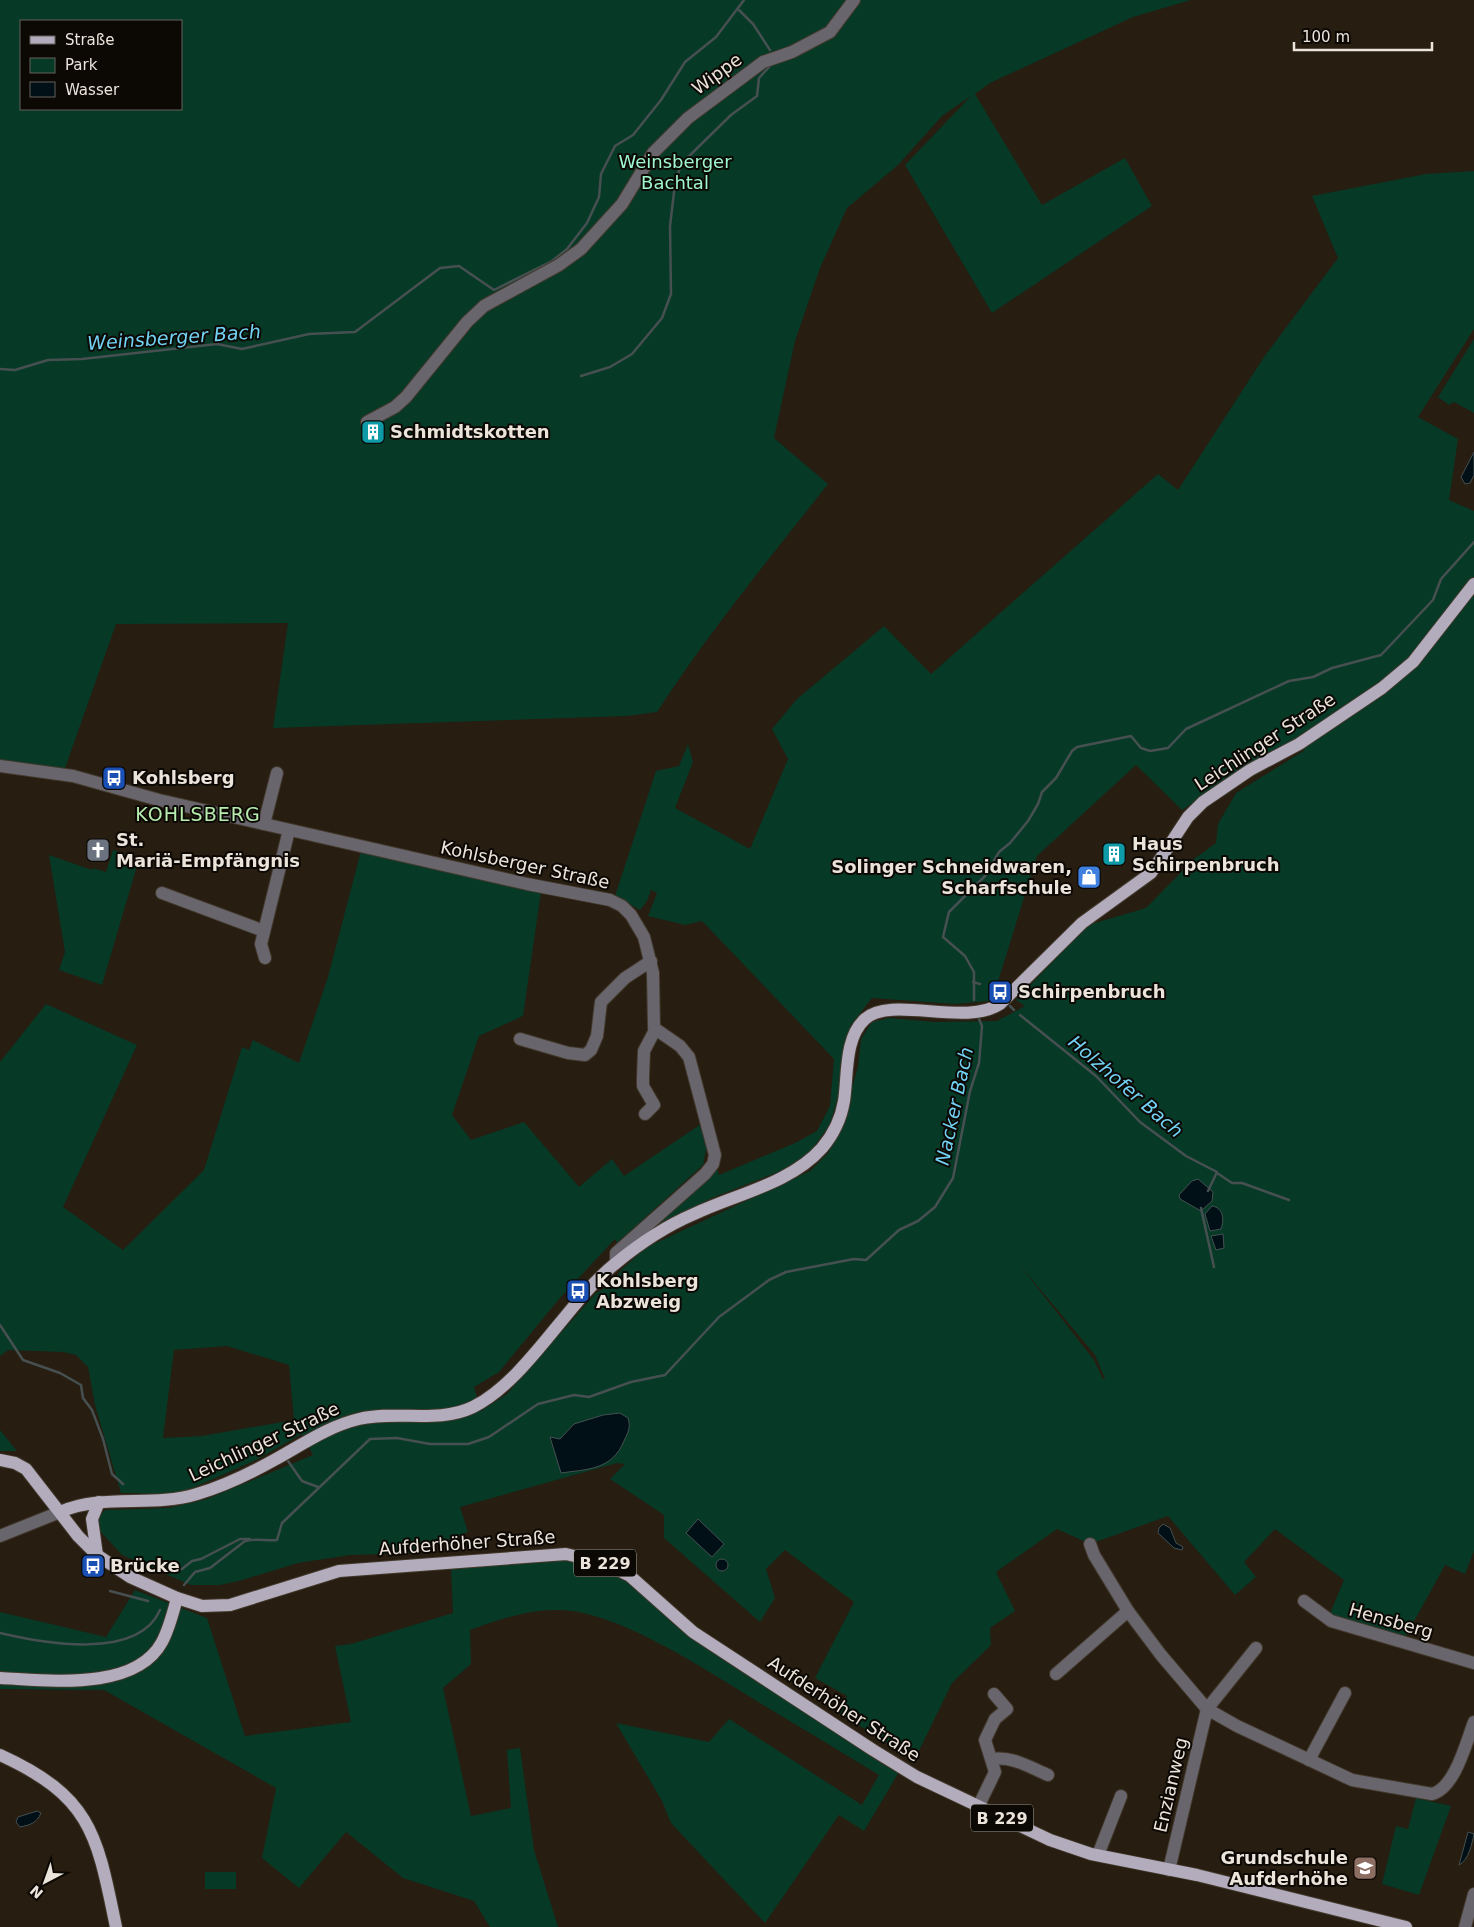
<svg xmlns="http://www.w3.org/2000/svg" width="1474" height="1927" font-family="'DejaVu Sans',sans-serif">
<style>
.green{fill:#073927;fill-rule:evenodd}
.water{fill:#001016;stroke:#465051}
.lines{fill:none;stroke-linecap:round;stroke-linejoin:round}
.stream{stroke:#465051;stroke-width:2.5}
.minor-casing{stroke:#42392c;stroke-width:14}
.major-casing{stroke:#42392c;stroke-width:14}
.minor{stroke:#68656d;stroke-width:12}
.major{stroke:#b2acbc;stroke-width:12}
.labels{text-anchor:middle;stroke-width:4;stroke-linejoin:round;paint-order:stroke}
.shield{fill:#0c0804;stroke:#a8a29a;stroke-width:1}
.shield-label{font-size:16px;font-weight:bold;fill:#ebe4db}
.street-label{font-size:18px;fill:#ebe4db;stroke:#0c0804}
.park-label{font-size:18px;fill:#9ef7ce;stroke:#0c0804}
.poi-label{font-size:18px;font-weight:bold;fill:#ebe4db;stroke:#0c0804;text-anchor:start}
.water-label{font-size:19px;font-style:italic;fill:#71d2f4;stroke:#0c0804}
.neighbourhood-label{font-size:19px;letter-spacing:1px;fill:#b6ecad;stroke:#0c0804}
</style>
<rect width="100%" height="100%" fill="#271d10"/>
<!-- green -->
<g class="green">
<path d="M0 0H1191L1133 17 990 83 975 94 1042 205 1125 158 1152 206 992 313 905 165 971 96 942 116 898 165 847 208 820 268 795 341 774 438 828 484C769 559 709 632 657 712L627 716 273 728 288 623 116 624 64 771 0 763ZM21 21H181V109H21Z"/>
<path d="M1474 171V329L1418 417 1458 439 1449 500 1474 511V1551L1465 1574 1445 1565 1406 1636 1329 1616 1344 1580 1275 1529 1244 1562 1256 1577 1235 1595 1168 1516 1090 1544 1057 1529 996 1572 1015 1611 990 1628 991 1645 952 1683 914 1761 840 1713 847 1696 815 1678 854 1602 785 1550 766 1569 775 1598 760 1622 664 1538V1515L610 1479 625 1464 617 1463 460 1507 468 1532 414 1553 350 1555 298 1563 239 1581 220 1585H191L122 1555 100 1531 98 1517 105 1510 168 1508 207 1499 313 1455 302 1434 254 1461 195 1487 172 1494 121 1493 95 1405 88 1367 76 1355 63 1352 8 1350 0 1356V1062L46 1004 137 1045 63 1207 123 1250 204 1170 242 1047 249 1050 253 1040 299 1063 328 977 361 851 541 892 523 1016 479 1036 452 1115 471 1140 524 1122 579 1187 612 1159 624 1176 701 1124 707 1145 703 1165 617 1243 615 1239 559 1299 499 1372 474 1387 481 1411 507 1394 596 1293 610 1285 622 1269 647 1247 810 1171 828 1153 840 1130 858 1066 861 1039 872 1022 889 1018 935 1022 997 1021 1025 1006 1016 1000 1088 925 1146 908 1194 859 1216 843 1218 824 1236 793 1305 750 1294 739 1182 810 1136 765 1037 856 996 988 989 1001 955 1004 872 998 851 1025 841 1061 839 1094 830 1124 813 1148 793 1166 712 1198 653 1228 717 1169 719 1175 795 1143 817 1131 830 1106 834 1059 702 921 685 925 648 916 657 893 651 890 647 901 640 910 615 896 656 771 679 766 688 744 693 762 675 808 750 849 788 759 772 729 797 699 884 626 931 674 1158 474 1178 490 1264 357 1338 258 1312 196 1426 174ZM1019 1264 1095 1355 1105 1379H1103L1094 1360ZM227 1346 289 1365 294 1420 202 1436 163 1438 174 1350Z"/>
<path d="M1474 339V413L1454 402 1449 405 1438 397Z"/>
<path d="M113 850 139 859 102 985 59 970 65 952 49 855 92 870 93 868 106 872Z"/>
<path d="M0 1430 17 1451H0Z"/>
<path d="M560 1560 589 1562 616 1572 899 1772 864 1831 839 1815 765 1923 671 1823 662 1801 616 1723 709 1742 729 1719 862 1805 879 1775C835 1748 791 1722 747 1695 698 1665 616 1611 559 1610 529 1609 498 1620 470 1630L471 1664 443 1688 471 1816 511 1808 507 1750 520 1748 534 1850 558 1927H490L474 1901 403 1878 346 1832 299 1888 262 1858 276 1788 104 1690 0 1689V1612L106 1637 135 1590 207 1618 245 1736 351 1722 335 1646 351 1644 453 1613 451 1569Z"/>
<path d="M1416 1798 1451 1806 1419 1895 1382 1884 1396 1826 1408 1829Z"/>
<rect x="205" y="1872" width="31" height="17"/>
</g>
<!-- water -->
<g class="water">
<path d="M1474 452V475L1470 483 1465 484 1461 477Z"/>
<path d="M1198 1179 1213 1192 1212 1201 1201 1211 1180 1199 1179 1195 1192 1181Z"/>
<path d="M1212 1206C1224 1208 1224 1220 1221 1229L1210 1231 1205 1214Z"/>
<path d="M1223 1234 1224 1248 1216 1250 1211 1236Z"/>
<path d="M620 1413 628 1418C631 1428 628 1432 624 1441 612 1470 588 1469 561 1473L550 1437 560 1439 574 1424 603 1415Z"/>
<path d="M698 1519 724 1544 712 1557 686 1533Z"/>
<path d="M1163 1524 1170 1528 1176 1543 1183 1547 1182 1550 1174 1548 1158 1533 1159 1528Z"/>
<circle cx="722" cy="1565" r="6"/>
<path d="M37 1811 41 1813C37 1823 30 1825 20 1827L16 1822 18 1817Z"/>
<path d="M1468 1832 1474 1834C1472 1843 1469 1860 1459 1865Z"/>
</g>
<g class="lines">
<!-- stream -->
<g class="stream">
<path d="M739 10 753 24 770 50"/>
<path d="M0 369 15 370 48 360 82 359 217 344 242 349 309 334 355 332 440 268 459 266 494 290 552 261 567 249 587 223 599 197 601 174 615 146 633 135 661 100 685 62 716 37 744 0"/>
<path d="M581 376 610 367 632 354 662 318 671 294 670 226 675 184 681 164 731 115 757 96 759 78 770 66"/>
<path d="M973 982 980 984"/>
<path d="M974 1000V972L965 956 943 937 949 912 985 876 999 852 1010 843 1028 821 1038 804 1042 792 1056 778 1072 751 1077 747 1131 736 1141 748 1150 751 1168 748 1186 729 1289 681 1313 677 1332 668 1381 655 1433 600 1441 579 1474 542"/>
<path d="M1010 1006 1014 1010"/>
<path d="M1020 1015 1096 1076 1140 1122 1186 1156 1217 1172 1208 1191"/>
<path d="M1217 1173 1232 1183H1242L1289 1200"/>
<path d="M1201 1208 1214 1267"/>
<path d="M0 1325 23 1360 60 1373 81 1385 83 1398 92 1410 103 1439 112 1474 123 1484"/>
<path d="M288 1461 302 1481 318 1487"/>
<path d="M167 1572 173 1567 182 1569 192 1561 201 1559 240 1539H250"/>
<path d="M184 1585 195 1572 210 1568 245 1541C255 1538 267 1541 277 1540L282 1523 370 1439 397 1438 430 1444H468L489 1437 538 1404 574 1395 589 1397 631 1382 665 1375 719 1317 769 1280 786 1272 854 1259 866 1260 899 1230 918 1221 935 1207 953 1178 970 1091 979 1063 982 1026 979 1019"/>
<path d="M110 1591 148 1601"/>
<path d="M0 1633C42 1643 138 1661 160 1610"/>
</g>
<!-- minor casing -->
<g class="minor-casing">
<g id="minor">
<path d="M367 422 395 407 406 397 467 322 484 306 559 265 581 249 622 204 653 153 688 118 763 62 792 52 830 32 854 0"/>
<path d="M0 766 73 776 159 800 264 824 527 884 610 900 622 906 631 915 644 937 653 973 654 1028 680 1046 689 1057 715 1155 713 1164 705 1174 616 1253V1263"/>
<path d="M264 824 277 773"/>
<path d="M162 893 264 931"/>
<path d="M265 958 261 944 289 830"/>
<path d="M520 1039 568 1053 585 1055 591 1050 597 1036 601 1002 625 978 651 961"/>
<path d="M645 1114 654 1105 643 1086V1077L644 1051 655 1030"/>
<path d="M0 1536 60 1512"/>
<path d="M1090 1544 1094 1555 1128 1611 1161 1655 1207 1709 1237 1726 1352 1780 1432 1794C1455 1788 1466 1743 1474 1722"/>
<path d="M1304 1601 1331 1621 1474 1663"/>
<path d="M1056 1674 1128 1611"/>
<path d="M992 1759C1013 1756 1029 1767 1048 1775"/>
<path d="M1309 1760 1345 1693"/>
<path d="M978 1807 995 1772 985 1740 995 1719 1007 1709 994 1694"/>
<path d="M1098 1855 1121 1796"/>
<path d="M1169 1870 1207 1709 1256 1648"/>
<path d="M1465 1927 1474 1894"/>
</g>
</g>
<!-- major casing -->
<g class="major-casing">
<g id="major">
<path d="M0 1460 15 1463 26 1469 78 1536 97 1555 130 1577 177 1598 202 1606 230 1605 339 1571 566 1554 604 1563 630 1576 693 1632 873 1750 917 1777 1050 1840 1091 1854 1197 1875 1406 1927"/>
<path d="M60 1512C103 1493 152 1508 197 1494 224 1486 251 1473 276 1459 303 1444 329 1426 359 1419 397 1410 438 1424 473 1407 527 1380 567 1302 616 1263 639 1244 666 1226 694 1214 736 1194 790 1184 822 1148 833 1135 841 1119 844 1101 848 1076 844 1038 865 1019 891 995 965 1027 1000 1004L1082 923 1151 873 1188 817 1203 802 1250 770 1299 744 1382 688 1413 662 1474 584"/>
<path d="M97 1555 92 1519 99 1502"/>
<path d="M0 1678C47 1680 135 1692 162 1642 169 1629 173 1613 177 1598"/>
<path d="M0 1755C92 1797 97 1835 116 1927"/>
</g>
</g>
<!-- minor -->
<use href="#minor" class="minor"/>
<!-- major -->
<use href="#major" class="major"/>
</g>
<!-- icons -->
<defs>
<g id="building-square" transform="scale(1.25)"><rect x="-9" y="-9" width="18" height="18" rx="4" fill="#0f9aa8" stroke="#0c0804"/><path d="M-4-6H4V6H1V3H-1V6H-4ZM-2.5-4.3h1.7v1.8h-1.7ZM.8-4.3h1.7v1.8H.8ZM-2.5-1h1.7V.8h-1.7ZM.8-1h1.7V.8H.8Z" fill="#fff"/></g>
<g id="bus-square" transform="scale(1.25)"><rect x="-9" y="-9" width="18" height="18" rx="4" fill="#1a4fb4" stroke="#0c0804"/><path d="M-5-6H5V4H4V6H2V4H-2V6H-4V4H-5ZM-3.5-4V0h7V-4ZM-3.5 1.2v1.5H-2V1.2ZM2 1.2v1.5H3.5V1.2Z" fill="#fff"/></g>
<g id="church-square" transform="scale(1.25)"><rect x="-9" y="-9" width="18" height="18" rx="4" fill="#6b7280" stroke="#0c0804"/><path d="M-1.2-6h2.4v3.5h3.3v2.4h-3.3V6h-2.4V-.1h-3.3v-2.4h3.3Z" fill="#fff"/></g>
<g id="shop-square" transform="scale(1.25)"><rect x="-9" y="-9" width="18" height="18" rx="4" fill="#3f7fe0" stroke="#0c0804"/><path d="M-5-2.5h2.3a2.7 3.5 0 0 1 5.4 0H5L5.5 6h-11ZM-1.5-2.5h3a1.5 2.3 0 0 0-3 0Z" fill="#fff"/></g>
<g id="school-square" transform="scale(1.25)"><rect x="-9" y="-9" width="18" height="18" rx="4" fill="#8d6e63" stroke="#0c0804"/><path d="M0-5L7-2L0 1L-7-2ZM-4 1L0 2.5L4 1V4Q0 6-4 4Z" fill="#fff"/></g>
</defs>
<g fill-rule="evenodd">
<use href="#building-square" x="373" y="432"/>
<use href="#bus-square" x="114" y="778"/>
<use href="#church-square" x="98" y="850"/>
<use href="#building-square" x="1114" y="854"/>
<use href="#shop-square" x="1089" y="877"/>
<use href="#bus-square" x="1000" y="992"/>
<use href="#bus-square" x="578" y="1291"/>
<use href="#bus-square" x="93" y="1566"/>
<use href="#school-square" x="1365" y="1868"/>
</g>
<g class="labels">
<!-- shield labels -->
<g class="shield">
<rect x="574" y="1549.5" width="62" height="27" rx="4"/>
<rect x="971" y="1804.5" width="62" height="27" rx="4"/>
</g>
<g class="shield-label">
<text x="605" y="1569">B 229</text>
<text x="1002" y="1824">B 229</text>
</g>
<!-- street labels -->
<g class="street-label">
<text transform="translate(717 74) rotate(-36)" y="6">Wippe</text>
<text transform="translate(1265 742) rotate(-33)" y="6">Leichlinger Straße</text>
<text transform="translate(525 865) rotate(12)" y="6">Kohlsberger Straße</text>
<text transform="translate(264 1442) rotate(-25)" y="6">Leichlinger Straße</text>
<text transform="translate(467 1543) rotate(-4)" y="6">Aufderhöher Straße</text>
<text transform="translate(1391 1621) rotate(16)" y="6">Hensberg</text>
<text transform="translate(844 1709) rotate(33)" y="6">Aufderhöher Straße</text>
<text transform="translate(1171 1785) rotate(-77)" y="6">Enzianweg</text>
</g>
<!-- park labels -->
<g class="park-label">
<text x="675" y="168">Weinsberger<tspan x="675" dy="21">Bachtal</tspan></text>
</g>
<!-- poi labels -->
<g class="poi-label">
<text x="390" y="438">Schmidtskotten</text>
<text x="132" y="784">Kohlsberg</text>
<text x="116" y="846">St.<tspan x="116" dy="21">Mariä-Empfängnis</tspan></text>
<text x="1132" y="850">Haus<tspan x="1132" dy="21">Schirpenbruch</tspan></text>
<text x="1072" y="873" text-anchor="end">Solinger Schneidwaren,<tspan x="1072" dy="21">Scharfschule</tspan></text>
<text x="1018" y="998">Schirpenbruch</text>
<text x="596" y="1287">Kohlsberg<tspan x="596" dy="21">Abzweig</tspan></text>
<text x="110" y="1572">Brücke</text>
<text x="1348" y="1864" text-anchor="end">Grundschule<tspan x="1348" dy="21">Aufderhöhe</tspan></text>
</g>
<!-- water labels -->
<g class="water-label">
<text transform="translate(174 337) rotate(-4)" y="7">Weinsberger Bach</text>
<text transform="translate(1126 1086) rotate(41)" y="7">Holzhofer Bach</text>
<text transform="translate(954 1106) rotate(-78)" y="7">Nacker Bach</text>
</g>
<!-- neighbourhood labels -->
<g class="neighbourhood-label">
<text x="198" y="821">KOHLSBERG</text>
</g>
</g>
<!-- legend -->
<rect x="20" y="20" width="162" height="90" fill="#0c0804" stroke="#65605a"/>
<rect x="30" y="36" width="25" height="8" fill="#b2acbc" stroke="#65605a"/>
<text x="65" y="45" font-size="15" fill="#ebe4db">Straße</text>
<rect x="30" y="58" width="25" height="15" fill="#073927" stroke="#65605a"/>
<text x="65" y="70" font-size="15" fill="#ebe4db">Park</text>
<rect x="30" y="82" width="25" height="15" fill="#001016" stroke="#65605a"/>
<text x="65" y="95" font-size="15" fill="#ebe4db">Wasser</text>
<!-- north arrow -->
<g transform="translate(45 1882) rotate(221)" stroke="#0c0804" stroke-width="4" paint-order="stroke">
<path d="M0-4L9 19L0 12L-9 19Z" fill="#ebe4db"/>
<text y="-8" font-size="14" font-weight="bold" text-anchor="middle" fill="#ebe4db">N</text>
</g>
<!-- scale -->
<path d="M1294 42v8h138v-8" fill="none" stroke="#ebe4db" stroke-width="2.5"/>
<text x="1302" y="42" font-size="15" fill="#ebe4db" stroke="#0c0804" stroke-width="4" paint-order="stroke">100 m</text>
</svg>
